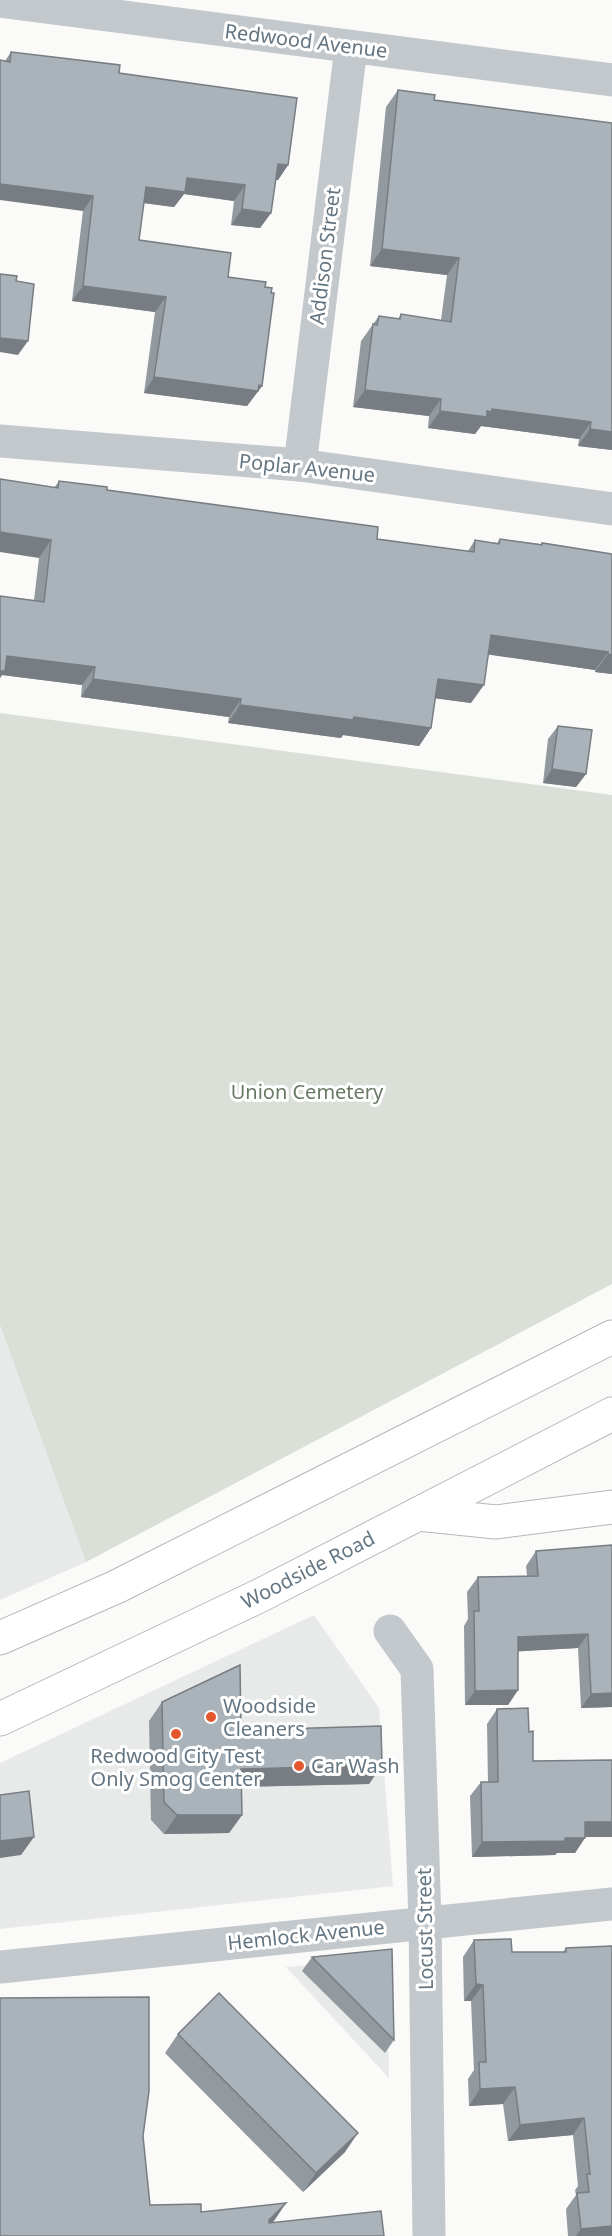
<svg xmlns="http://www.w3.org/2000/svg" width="612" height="2236" font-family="'Noto Sans',sans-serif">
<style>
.built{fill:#e8e9e9}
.green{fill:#dadfd7}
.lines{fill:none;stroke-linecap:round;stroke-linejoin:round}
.highway-casing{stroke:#b4b9bd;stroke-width:35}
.street{stroke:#c3c8cc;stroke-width:33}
.highway{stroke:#fff;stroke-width:33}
.wall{fill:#929a9f}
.shaded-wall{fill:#777d82}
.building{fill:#aab3b9;stroke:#777d82;stroke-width:1.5}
.poi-dot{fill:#e4572e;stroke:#fff;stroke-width:2}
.labels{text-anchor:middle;stroke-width:6;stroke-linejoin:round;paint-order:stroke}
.street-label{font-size:20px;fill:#657683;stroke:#fff}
.park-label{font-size:20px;fill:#687a64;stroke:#fff}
.poi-label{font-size:20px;fill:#657683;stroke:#fff;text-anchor:start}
</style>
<rect width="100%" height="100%" fill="#fafaf8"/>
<!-- built -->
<g class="built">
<path d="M0 1325 86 1562 0 1600Z"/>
<path d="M314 1615 379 1708 393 1886 0 1929V1763Z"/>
<path d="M387 1958 389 2078 286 1967Z"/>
</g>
<!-- green -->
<path class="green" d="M0 713 612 795V1284L86 1562 0 1325Z"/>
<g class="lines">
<!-- highway casing -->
<g class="highway-casing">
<g id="highway">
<path d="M418 1514 496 1522 612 1507"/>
<path d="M0 1638 116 1587 612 1337"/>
<path d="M0 1719 259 1596 612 1414"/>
</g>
</g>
<!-- street -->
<g class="street">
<path d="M0 1 612 80"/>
<path d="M0 441 300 465 612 509"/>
<path d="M300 465 351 47"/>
<path d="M390 1631 417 1669 425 1922 429 2236"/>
<path d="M0 1967 612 1904"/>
</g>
<!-- highway -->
<use href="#highway" class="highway"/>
</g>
<!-- wall -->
<g class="wall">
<path d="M11 52 119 73 288 165 278 180H276L271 213 260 228 231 225 234 201 184 194 174 207 144 203 139 240 228 277 265 287 262 386 247 406 144 393 155 312 72 301 83 211 5 61Z"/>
<path d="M398 90 434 100 612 450 578 446 579 439 481 426 475 434 428 428 429 416 353 407 361 341 379 316 398 319 401 314 441 320 447 275 370 266 386 107Z"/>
<path d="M59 481 377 539 468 551 475 540 497 543 500 539 541 544 542 543 612 554V674L595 672V670L488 654 471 703 435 698 431 728 419 746 343 735 341 738 228 723 229 717 81 697 82 685 2 675 0 678V596L34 600 39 558 54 488Z"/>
<path d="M558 726 586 774 576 787 543 783 548 739Z"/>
<path d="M612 1545V1707L581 1708 578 1648 518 1651V1690L508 1705H465L464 1626 468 1619 467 1592 478 1577 527 1576 526 1566 536 1551Z"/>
<path d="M162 1702 241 1730 382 1765 369 1784 242 1787V1815L229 1833 164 1834 151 1820 149 1721Z"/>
<path d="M497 1709 529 1732 533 1761 612 1837H585L575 1853H557L555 1855 472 1857 470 1796 481 1782H488L487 1724Z"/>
<path d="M474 1940 512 1952H563L566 1948 612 2236H568L566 2209 576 2195 575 2190 578 2186 573 2135 508 2141 503 2104 469 2106 468 2079 474 2070 471 2001H464L463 1957Z"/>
<path d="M312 1957 394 2040 385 2053 302 1971Z"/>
<path d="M178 2034 345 2152 303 2192 165 2053Z"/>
</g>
<!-- shaded-wall -->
<g class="shaded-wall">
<path d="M278 164 288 165 278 180 267 179Z"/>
<path d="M187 178 245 185 234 201 184 194 174 207 135 202 146 187Z"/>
<path d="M0 184 93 196 83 211 0 200Z"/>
<path d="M242 209 271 213 260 228 231 225Z"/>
<path d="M382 249 459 258 447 275 370 266Z"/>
<path d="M83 286 166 297 155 312 72 301Z"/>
<path d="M0 338 28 341 18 355 0 352Z"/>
<path d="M154 377 262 386 247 406 144 393Z"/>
<path d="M365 390 441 399 429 416 353 407Z"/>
<path d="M492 409 591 422 579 439 481 426 475 434 428 428 440 411H487Z"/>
<path d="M590 429 612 432V450L578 446Z"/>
<path d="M0 532 51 540 39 558 0 552Z"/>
<path d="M491 635 608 652 595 670 478 653Z"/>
<path d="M608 654 612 655V674L595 672Z"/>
<path d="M7 656 95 667 82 685 2 675 0 678V665Z"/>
<path d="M93 679 241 699 229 717 81 697Z"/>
<path d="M438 679 484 685 471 703 425 697Z"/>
<path d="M240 705 354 717 431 728 419 746 343 735 341 738 228 723Z"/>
<path d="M552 769 586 774 576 787 543 783Z"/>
<path d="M588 1634 578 1648 507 1652 518 1637Z"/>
<path d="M518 1690 508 1705H465L475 1691Z"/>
<path d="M612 1693V1707L581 1708 591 1694Z"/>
<path d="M382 1765 369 1784 228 1787 241 1769Z"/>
<path d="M177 1815H242L229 1833 164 1834Z"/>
<path d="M585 1822H612V1837H575Z"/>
<path d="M34 1837 21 1855 0 1858V1841Z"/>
<path d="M565 1838H585L575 1853H557L555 1855 472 1857 482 1842Z"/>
<path d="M476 1984 483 1985 471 2001H464Z"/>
<path d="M515 2087 503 2104 469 2106 480 2089Z"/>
<path d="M584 2118 573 2135 508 2141 520 2125Z"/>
<path d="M358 2133 345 2152 303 2192 316 2173Z"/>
<path d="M286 2203 274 2221 258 2236 269 2220Z"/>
<path d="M612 2226V2236H576L581 2229Z"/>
</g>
<!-- building -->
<g class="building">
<path d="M11 52 120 65 119 73 297 98 288 165 278 164 271 213 242 209 245 185 187 178 185 192 146 187 139 240 231 253 228 277 266 282 265 287 272 288 271 293H274L262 386 259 385 258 391 154 377 166 297 83 286 93 196 0 184V60L10 62Z"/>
<path d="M398 90 435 95 434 100 612 123V432L590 429 591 422 492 409 491 412 487 411V417L440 411 441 399 365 390 373 324 377 325 379 316 400 319 401 314 451 322 459 258 382 249Z"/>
<path d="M0 274 17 276 16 281 34 284 28 341 0 338Z"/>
<path d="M0 479 58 488 59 481 107 487V490L378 527 377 539 474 552 475 540 499 544 500 539 542 545V543L612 554V655L608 654V652L491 635 484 685 438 679 431 728 354 717 353 720 240 705 241 699 93 679 95 667 7 656 5 671H0V596L44 602 51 540 0 532Z"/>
<path d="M558 726 592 730 586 774 552 769Z"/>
<path d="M612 1545V1693L591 1694 588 1634 518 1637V1690L475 1691 474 1611H479L478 1577 538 1576 536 1551Z"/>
<path d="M240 1665 241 1730 381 1726 382 1765 241 1769 242 1815H177L164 1802 162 1702Z"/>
<path d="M528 1708 529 1732 533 1731V1761L612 1760V1822H585V1838H565V1841L482 1842 481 1782H498L497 1709Z"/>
<path d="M29 1791 34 1837 0 1841V1795Z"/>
<path d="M511 1939 512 1952H566V1948L612 1946V2226L581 2229 577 2193 589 2192 587 2174H590L584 2118 520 2125 515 2087 480 2089 479 2062H486L483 1985 476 1984 474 1940Z"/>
<path d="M392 1949 394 2040 312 1957Z"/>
<path d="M219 1993 358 2133 316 2173 178 2034Z"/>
<path d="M149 1997V2091L143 2136 150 2205 201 2204V2212L286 2203 269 2220V2223L381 2211 384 2236H0V1998Z"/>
</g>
<!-- markers -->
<g class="poi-dot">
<circle cx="211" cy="1717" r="6"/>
<circle cx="176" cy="1734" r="6"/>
<circle cx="299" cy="1766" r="6"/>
</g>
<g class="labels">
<!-- street labels -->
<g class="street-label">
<text transform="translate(306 41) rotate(7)" y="7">Redwood Avenue</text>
<text transform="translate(325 256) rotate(-83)" y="7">Addison Street</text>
<text transform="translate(307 468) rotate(6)" y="7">Poplar Avenue</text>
<text transform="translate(308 1570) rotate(-27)" y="7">Woodside Road</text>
<text transform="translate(425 1929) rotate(-91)" y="7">Locust Street</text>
<text transform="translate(306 1935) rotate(-6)" y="7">Hemlock Avenue</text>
</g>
<!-- park labels -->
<g class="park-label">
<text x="307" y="1099">Union Cemetery</text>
</g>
<!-- poi labels -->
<g class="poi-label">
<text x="223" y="1713">Woodside<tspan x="223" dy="23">Cleaners</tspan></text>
<text x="176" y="1763" text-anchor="middle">Redwood City Test<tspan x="176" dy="23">Only Smog Center</tspan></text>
<text x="311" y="1773">Car Wash</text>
</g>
</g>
</svg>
